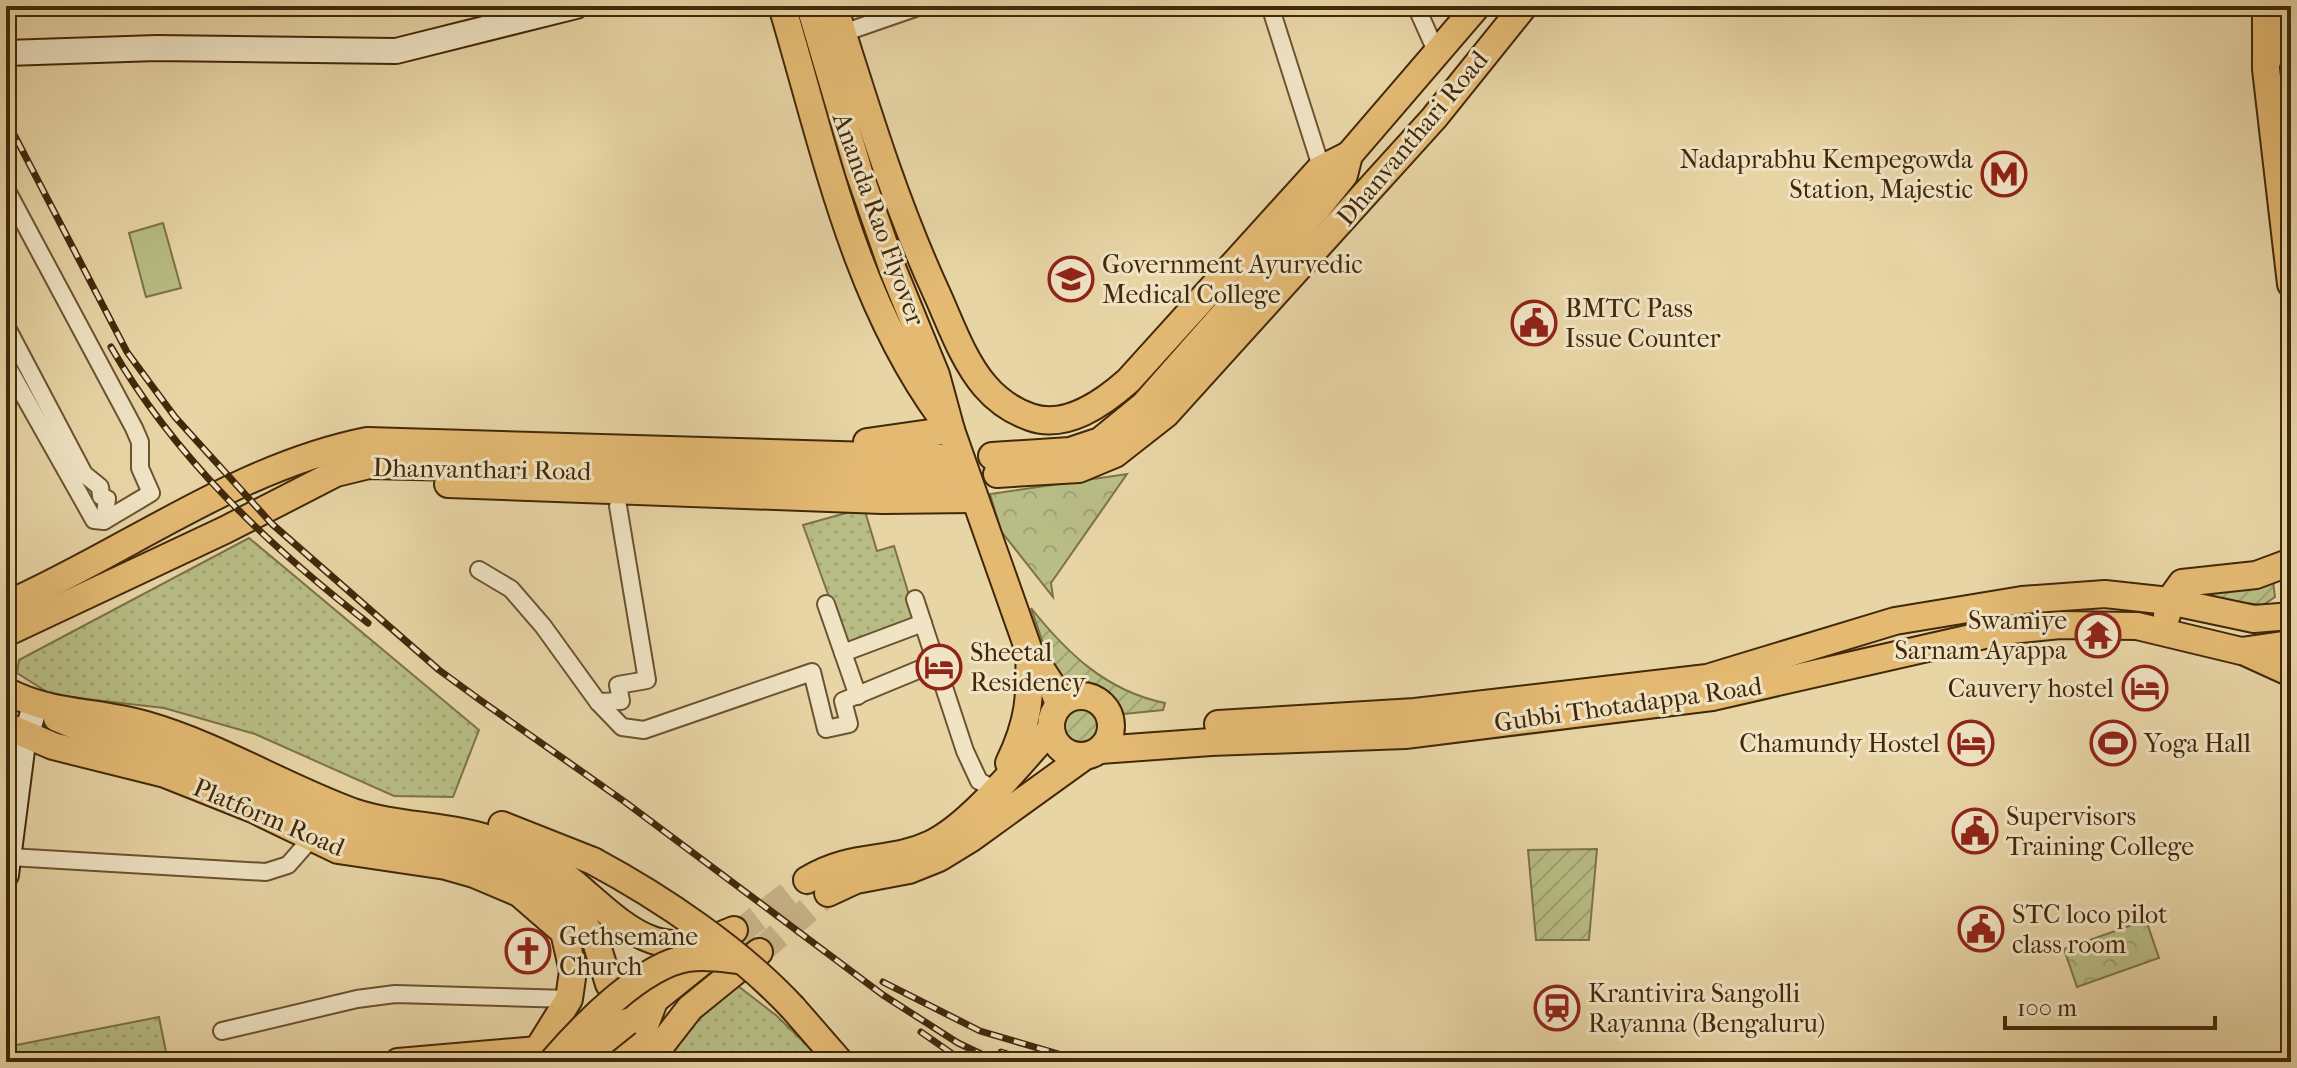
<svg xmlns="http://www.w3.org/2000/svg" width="2297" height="1068" font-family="'IM FELL French Canon',serif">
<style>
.grass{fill:url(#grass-dots);stroke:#7d7247;stroke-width:2}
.park{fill:url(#park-crowns);stroke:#7d7247;stroke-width:2}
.garden{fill:url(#garden-furrows);stroke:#7d7247;stroke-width:2}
.pitch{fill:#b8bd85;stroke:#7d7247;stroke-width:2}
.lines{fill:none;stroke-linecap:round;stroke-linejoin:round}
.primary-tunnel{stroke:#c7b287;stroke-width:26;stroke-dasharray:26 13;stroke-linecap:butt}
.street-casing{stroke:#6c5330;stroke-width:20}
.secondary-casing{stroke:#422809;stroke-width:28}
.primary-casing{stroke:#422809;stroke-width:30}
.street{stroke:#f0e4c5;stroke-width:16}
.secondary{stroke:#f0e4c5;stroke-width:24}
.primary{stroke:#e4ba73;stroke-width:26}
.rail-casing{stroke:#422809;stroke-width:7}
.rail{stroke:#f0e4c5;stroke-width:4;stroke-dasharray:12;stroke-linecap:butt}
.primary-bridge-casing{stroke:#422809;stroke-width:30;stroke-linecap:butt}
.primary-bridge{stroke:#e4ba73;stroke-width:26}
.labels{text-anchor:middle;stroke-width:6;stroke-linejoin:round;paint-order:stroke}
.street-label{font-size:26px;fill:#422809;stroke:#f0e4c5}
.poi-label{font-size:26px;fill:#422809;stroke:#f0e4c5;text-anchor:start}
</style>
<defs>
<pattern id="grass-dots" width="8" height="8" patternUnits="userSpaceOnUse" patternTransform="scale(2)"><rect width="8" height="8" fill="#b8bd85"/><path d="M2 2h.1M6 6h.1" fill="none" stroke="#9fa272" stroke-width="1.8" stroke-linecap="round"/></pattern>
<pattern id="park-crowns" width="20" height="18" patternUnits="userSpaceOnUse" patternTransform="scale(2)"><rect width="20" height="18" fill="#b8bd85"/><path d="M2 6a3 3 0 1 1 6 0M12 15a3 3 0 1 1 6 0" fill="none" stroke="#9fa272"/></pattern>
<pattern id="garden-furrows" width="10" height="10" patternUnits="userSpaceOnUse" patternTransform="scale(2)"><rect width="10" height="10" fill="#b8bd85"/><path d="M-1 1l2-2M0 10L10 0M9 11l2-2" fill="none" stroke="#9fa272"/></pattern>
</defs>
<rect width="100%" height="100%" fill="#e8d5a6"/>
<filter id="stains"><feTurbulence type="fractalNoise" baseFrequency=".0025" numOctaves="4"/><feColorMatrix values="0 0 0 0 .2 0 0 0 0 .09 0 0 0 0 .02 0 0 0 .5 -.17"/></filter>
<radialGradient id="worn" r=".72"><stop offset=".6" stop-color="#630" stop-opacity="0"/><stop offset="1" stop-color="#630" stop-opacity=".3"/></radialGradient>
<!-- grass -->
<g class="grass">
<path d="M864 508 877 551 894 546 916 618 846 644 803 525Z"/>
<path d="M249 538 479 730 453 797 394 796 255 734 164 708 52 695 17 673 19 660Z"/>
<path d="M738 986 777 1016 824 1062H665L695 1019Z"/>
<path d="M159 1017 168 1062H6V1047Z"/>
</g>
<!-- park -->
<g class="park">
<path d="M1127 474 1051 583 1053 597 1001 531 990 494Z"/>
<path d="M2146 920 2159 958 2077 987 2064 949Z"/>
</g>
<!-- garden -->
<g class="garden">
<path d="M2273 581 2275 597 2263 605 2209 599 2191 588Z"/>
<path d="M1031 608C1067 653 1106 691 1165 703L1163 710 1124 714 1113 697 1084 679 1058 687Z"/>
<circle cx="1081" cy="724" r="18"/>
<path d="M1597 849 1589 940H1536L1528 850Z"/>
</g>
<!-- pitch -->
<path class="pitch" d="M163 223 181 288 146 297 129 233Z"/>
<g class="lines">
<!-- primary-tunnel -->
<g class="primary-tunnel">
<path d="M737 934 807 880"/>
<path d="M759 952 828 893"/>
</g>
<!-- street casing -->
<g class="street-casing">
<g id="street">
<path d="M1270 6 1324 176"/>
<path d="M1416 6 1436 51"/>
<path d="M843 33 921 6"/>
<path d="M6 189 134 428 140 442V468L151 493 104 521 94 520 6 364"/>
<path d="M6 326 84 474 100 487 101 496 107 499 104 521"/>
<path d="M479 570 511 589 543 626 598 702 622 727 644 730 812 672 826 729 849 724 843 701 935 663"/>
<path d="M915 599 965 751 979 781 994 789"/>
<path d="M826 604 858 696"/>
<path d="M843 653 923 623"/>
<path d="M598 702 621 701 618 685 647 680 618 506"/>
<path d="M6 747 22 750"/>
<path d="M10 857 266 872 288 865 310 840"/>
<path d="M222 1031 357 999 395 994 569 999"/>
</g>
</g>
<!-- secondary casing -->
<g class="secondary-casing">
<g id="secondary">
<path d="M6 53 157 48 396 51 576 6"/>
<path d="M6 875 22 750 35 706"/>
</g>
</g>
<!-- primary casing -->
<g class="primary-casing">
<g id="primary">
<path d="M782 6C824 146 854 298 942 418"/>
<path d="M810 6 859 172 893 270 936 375 951 430 1029 651 1051 684 1059 704"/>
<path d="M834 6C865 104 894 201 937 294 951 325 963 360 985 386 997 400 1013 411 1030 417 1066 430 1103 403 1128 381L1319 170 1349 155"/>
<path d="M2266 6V69L2291 284"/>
<path d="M2285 6 2291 59"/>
<path d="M867 442 951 430"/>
<path d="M992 456 1070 451 1100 441 1144 405 1315 211 1344 175 1349 155 1477 6"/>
<path d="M997 474 1079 469 1115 454 1166 414 1434 118 1524 6"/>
<path d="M448 484 882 500 975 499"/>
<path d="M6 605C126 552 237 467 367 441L941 458"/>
<path d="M2167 615 2169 601 2182 583 2256 575 2291 562"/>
<path d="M6 633 225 530 336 473 369 465 947 478"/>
<path d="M2245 652 2291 673"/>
<path d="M6 691C55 716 95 710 146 725 219 746 282 786 353 812 400 828 453 824 501 843 527 853 553 866 575 884 631 932 657 964 734 930"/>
<circle cx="1081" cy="726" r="30"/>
<path d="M57 718 98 735 187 759 349 829 441 844 505 865 558 895 574 909 596 942 609 984"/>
<path d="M1218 724 1415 712 1707 678 1895 621 2022 600 2105 594 2169 601 2254 619 2291 616"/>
<path d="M6 726 53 746 165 774 253 809 338 850 446 866 474 874 519 893 564 932 573 971 569 999 530 1062"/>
<path d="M1100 750 1211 742 1405 735 1712 697 2002 631 2060 625 2137 626 2241 651 2291 644"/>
<path d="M1009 763C1029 722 1031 696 1029 651"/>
<path d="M502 825 593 861"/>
<path d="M807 880C853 852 889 864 931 844 970 826 1020 763 1051 729"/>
<path d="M828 893 856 880 909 870 939 858 970 839 1085 756"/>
<path d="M793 1008 840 1062"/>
<path d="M627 1022 718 949"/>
<path d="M398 1062 538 1050"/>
<path d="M620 1062 640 1038 653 1004"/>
<path d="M648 1062 690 1008 759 952"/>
</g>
</g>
<!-- street -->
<use href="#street" class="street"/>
<!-- secondary -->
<use href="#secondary" class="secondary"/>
<!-- primary -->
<use href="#primary" class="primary"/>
<!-- rail casing -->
<g class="rail-casing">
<g id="rail">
<path d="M6 119 127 352 175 417 272 524 439 670 480 700 625 802 883 995 958 1043 998 1062"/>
<path d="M111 347C175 458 268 545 368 623"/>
<path d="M883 982 980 1031 1086 1062"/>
<path d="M921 1032 964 1062"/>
<path d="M1001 1052 1033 1062"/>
</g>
</g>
<!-- rail -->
<use href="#rail" class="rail"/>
<!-- primary-bridge casing -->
<g class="primary-bridge-casing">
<g id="primary-bridge">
<path d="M593 861C662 898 739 950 793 1008"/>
<path d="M552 1062C582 1027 642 965 688 958 705 955 721 958 738 960"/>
<path d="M577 1062 627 1022"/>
</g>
</g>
<!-- primary-bridge -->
<use href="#primary-bridge" class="primary-bridge"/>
</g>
<!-- icons -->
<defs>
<g id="metro-ring" transform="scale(2.3)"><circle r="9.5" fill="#f0e4c5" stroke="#8f2418" stroke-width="1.5"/><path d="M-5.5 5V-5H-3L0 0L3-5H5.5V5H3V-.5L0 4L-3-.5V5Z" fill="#8f2418"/></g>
<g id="university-ring" transform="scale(2.3)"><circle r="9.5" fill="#f0e4c5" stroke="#8f2418" stroke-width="1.5"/><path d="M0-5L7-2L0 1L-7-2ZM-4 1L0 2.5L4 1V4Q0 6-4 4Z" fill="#8f2418"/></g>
<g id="civic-ring" transform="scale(2.3)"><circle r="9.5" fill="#f0e4c5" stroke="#8f2418" stroke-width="1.5"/><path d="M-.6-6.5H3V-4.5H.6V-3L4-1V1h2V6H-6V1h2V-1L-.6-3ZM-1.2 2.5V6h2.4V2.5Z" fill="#8f2418"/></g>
<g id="temple-ring" transform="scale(2.3)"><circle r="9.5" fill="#f0e4c5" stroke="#8f2418" stroke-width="1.5"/><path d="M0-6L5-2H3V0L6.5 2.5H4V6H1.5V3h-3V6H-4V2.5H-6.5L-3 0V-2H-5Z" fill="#8f2418"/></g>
<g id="hotel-ring" transform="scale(2.3)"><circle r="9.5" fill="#f0e4c5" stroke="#8f2418" stroke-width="1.5"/><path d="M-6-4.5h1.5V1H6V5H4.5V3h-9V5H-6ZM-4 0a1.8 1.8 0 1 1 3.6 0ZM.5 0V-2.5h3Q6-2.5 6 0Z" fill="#8f2418"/></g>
<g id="stadium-ring" transform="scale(2.3)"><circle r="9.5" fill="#f0e4c5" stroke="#8f2418" stroke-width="1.5"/><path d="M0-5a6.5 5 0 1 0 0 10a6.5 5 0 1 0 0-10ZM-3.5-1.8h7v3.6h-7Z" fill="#8f2418"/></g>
<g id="church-ring" transform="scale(2.3)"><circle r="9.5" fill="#f0e4c5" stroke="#8f2418" stroke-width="1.5"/><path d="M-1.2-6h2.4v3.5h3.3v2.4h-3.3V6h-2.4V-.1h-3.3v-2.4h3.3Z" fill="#8f2418"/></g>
<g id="station-ring" transform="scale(2.3)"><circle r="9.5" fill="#f0e4c5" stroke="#8f2418" stroke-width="1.5"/><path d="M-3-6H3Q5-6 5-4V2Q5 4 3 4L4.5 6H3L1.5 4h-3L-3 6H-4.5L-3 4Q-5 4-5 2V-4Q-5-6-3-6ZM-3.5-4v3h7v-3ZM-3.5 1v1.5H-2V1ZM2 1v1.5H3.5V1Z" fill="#8f2418"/></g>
</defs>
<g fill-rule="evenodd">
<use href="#metro-ring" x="2004" y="174"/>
<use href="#university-ring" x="1071" y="279"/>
<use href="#civic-ring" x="1534" y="323"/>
<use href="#temple-ring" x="2098" y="635"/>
<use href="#hotel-ring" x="939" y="667"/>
<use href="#hotel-ring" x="2145" y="688"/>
<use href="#hotel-ring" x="1971" y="743"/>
<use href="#stadium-ring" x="2113" y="743"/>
<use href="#civic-ring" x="1975" y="831"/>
<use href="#civic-ring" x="1981" y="929"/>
<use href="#church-ring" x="528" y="951"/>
<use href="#station-ring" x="1557" y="1008"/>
</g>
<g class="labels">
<!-- street labels -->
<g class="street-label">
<text transform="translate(1412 138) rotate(-50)" y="9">Dhanvanthari Road</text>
<text transform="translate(879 219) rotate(70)" y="9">Ananda Rao Flyover</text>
<text transform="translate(482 469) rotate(1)" y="9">Dhanvanthari Road</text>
<text transform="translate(1628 704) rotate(-8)" y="9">Gubbi Thotadappa Road</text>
<text transform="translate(269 817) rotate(23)" y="9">Platform Road</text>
</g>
<!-- poi labels -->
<g class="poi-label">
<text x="1973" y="168" text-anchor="end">Nadaprabhu Kempegowda<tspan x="1973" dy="30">Station, Majestic</tspan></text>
<text x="1102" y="273">Government Ayurvedic<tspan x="1102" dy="30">Medical College</tspan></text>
<text x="1565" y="317">BMTC Pass<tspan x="1565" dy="30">Issue Counter</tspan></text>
<text x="2067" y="629" text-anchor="end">Swamiye<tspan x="2067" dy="30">Sarnam Ayappa</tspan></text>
<text x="970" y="661">Sheetal<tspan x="970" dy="30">Residency</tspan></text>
<text x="2114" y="697" text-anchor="end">Cauvery hostel</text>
<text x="1940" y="752" text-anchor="end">Chamundy Hostel</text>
<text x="2144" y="752">Yoga Hall</text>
<text x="2006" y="825">Supervisors<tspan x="2006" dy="30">Training College</tspan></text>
<text x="2012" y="923">STC loco pilot<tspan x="2012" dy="30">class room</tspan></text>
<text x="559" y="945">Gethsemane<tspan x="559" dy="30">Church</tspan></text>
<text x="1588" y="1002">Krantivira Sangolli<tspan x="1588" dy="30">Rayanna (Bengaluru)</tspan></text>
</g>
</g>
<!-- margin -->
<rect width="2297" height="1068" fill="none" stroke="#e8d5a6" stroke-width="32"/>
<rect x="8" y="8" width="2281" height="1052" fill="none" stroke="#422809" stroke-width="4"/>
<rect x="16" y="16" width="2265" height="1036" fill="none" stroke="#422809" stroke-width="2"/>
<!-- scale -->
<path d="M2005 1016v12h210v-12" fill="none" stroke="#422809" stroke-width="4"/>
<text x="2017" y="1016" font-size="24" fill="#422809" stroke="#f0e4c5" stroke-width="6" paint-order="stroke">100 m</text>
<rect width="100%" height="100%" filter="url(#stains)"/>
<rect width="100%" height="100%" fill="url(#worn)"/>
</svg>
